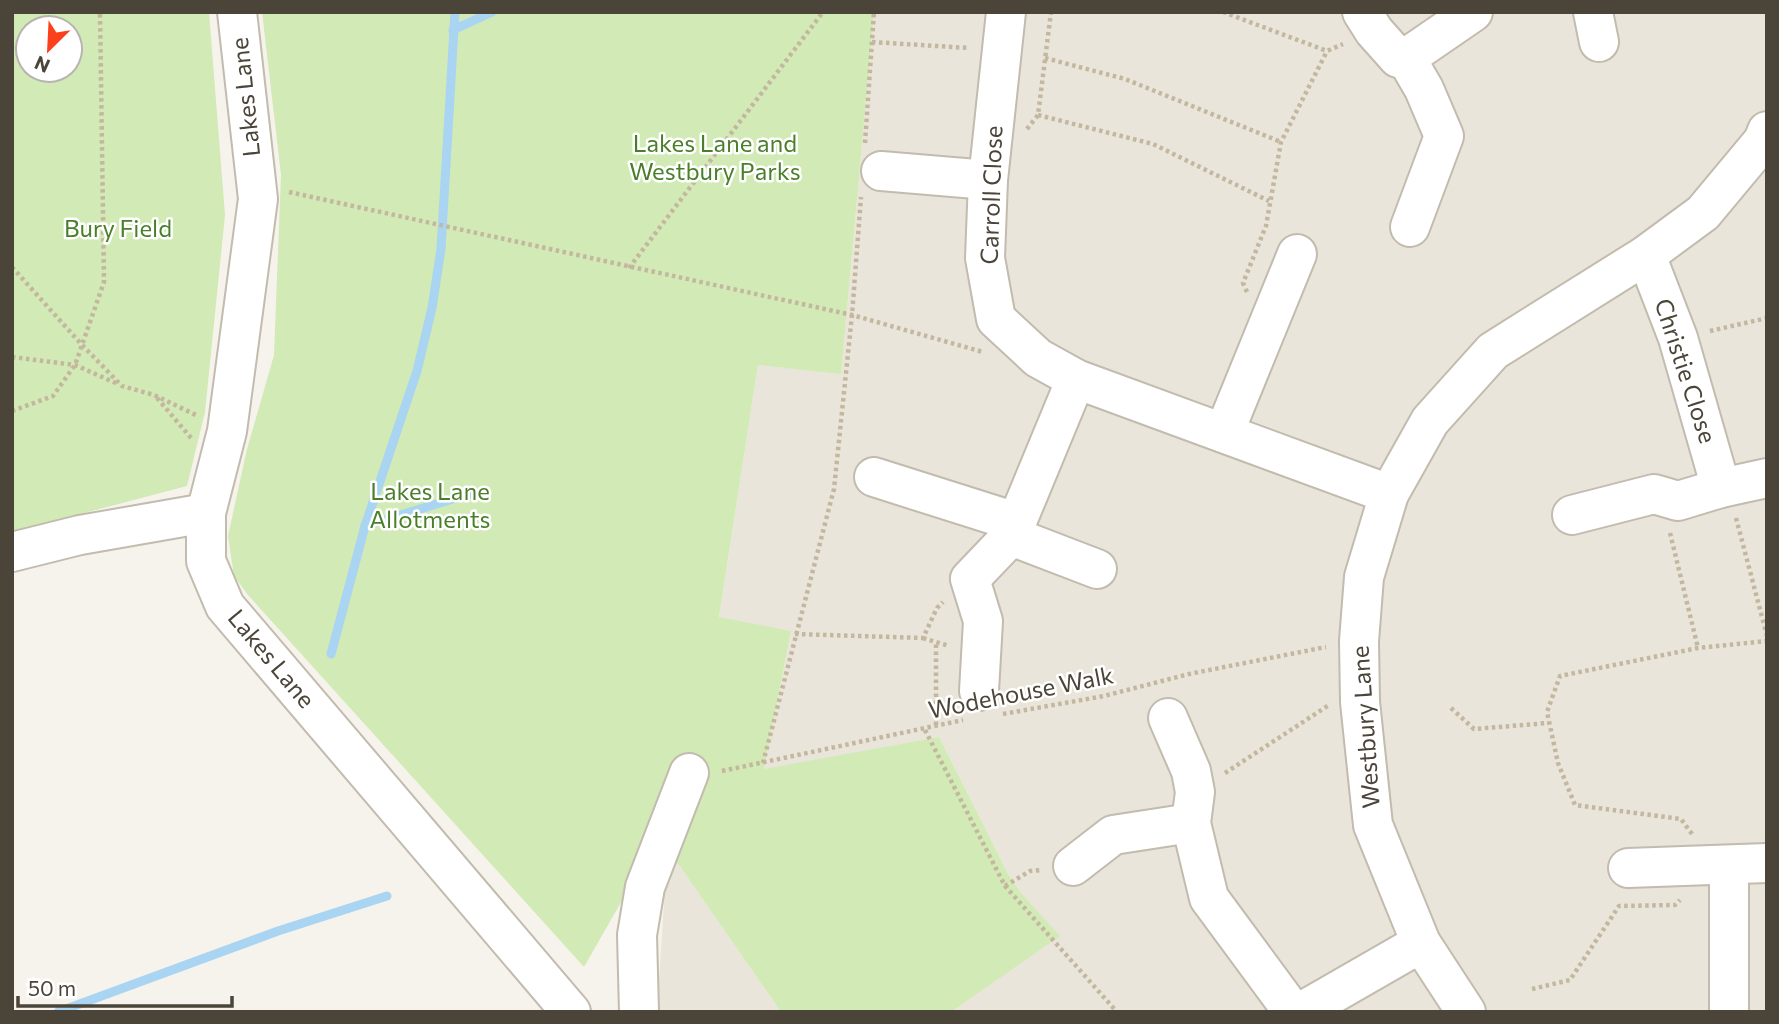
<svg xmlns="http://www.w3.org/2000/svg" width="1779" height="1024" font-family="Commissioner,sans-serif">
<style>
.residential{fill:#eae5da}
.green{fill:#d2eab5;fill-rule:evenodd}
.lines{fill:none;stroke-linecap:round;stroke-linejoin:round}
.stream{stroke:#a9d4f2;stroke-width:9}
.minor-casing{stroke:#c2bbae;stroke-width:42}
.path{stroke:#c4b79f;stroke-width:4.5;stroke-dasharray:3.5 3.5;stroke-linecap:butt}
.minor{stroke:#fff;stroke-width:38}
.labels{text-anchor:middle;stroke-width:5;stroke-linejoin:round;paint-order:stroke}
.street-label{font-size:24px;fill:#4b4439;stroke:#fff}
.park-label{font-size:24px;fill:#4a7f2a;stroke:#fff}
</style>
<rect width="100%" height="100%" fill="#f6f3ec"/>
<!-- residential -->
<g class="residential">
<path d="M874 12H1767V1012H951L1059 936 1021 893 1008 874 939 737 764 770 791 631 719 618 758 365 841 373Z"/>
<path d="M667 857 679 865 781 1012H657Z"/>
</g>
<!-- green -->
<g class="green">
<path d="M12 12H209L225 215 205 412 187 486 12 532ZM28 28H70V70H28Z"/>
<path d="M262 12H874L841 374 758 365 719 617 791 631 764 769 939 737 1008 874 1021 893 1060 936 951 1012H781L679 865 667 857 660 834 584 967 248 595 234 576 228 536 247 449 274 355 281 175Z"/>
</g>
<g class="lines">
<!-- stream -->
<g class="stream">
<path d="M453 30 492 12"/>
<path d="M365 526 472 493"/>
<path d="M331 654 365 526 417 371 432 308 441 249 455 12"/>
<path d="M58 1012 278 931 387 896"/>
</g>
<!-- minor casing -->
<g class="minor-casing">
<g id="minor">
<path d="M237 12 258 199 227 431 206 513V561L225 606 571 1012"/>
<path d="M1006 12 988 180 985 258 996 319 1038 358 1076 379 1389 494"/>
<path d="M1362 12 1374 31 1398 58H1406"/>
<path d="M1593 12 1599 42"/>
<path d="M881 171 988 180"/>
<path d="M1410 227 1444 136 1424 89 1406 58 1473 12"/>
<path d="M1646 255 1678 338 1721 488"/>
<path d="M1224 433 1297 254"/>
<path d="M874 477 1016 522"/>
<path d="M1572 515 1654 494 1678 501 1721 488 1767 478"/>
<path d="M1011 536 1097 569"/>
<path d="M12 552 80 535 206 513"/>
<path d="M979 691 983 621 970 579 1011 536 1076 379"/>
<path d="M1168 718 1191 771 1195 792 1191 823 1209 898 1293 1012"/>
<path d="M1073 866 1113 835 1191 823"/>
<path d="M1628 868 1767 863"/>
<path d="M639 1012 637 935 645 887 689 773"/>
<path d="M1301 1012 1421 943"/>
<path d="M1466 1012 1421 943 1373 825 1360 702 1359 641 1364 577 1389 494 1430 421 1493 351 1646 255 1703 213 1763 141 1767 131"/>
<path d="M1729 1012V865"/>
</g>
</g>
<!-- path -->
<g class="path">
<path d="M1223 12 1327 51 1343 44"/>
<path d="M872 42 969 48"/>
<path d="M1045 58 1125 79 1281 142"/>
<path d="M1038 115 1153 144 1269 201"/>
<path d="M1027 129 1038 115 1051 12"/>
<path d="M865 143 874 12"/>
<path d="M289 192 852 315 983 352"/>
<path d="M12 267 82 345 122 386 154 395 198 416"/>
<path d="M629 268 823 12"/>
<path d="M1247 292 1243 283 1266 226 1281 142 1327 51"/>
<path d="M1710 331 1767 318"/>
<path d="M12 357 75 365 118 384"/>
<path d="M157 398 192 439"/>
<path d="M12 411 53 396 75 365 104 282 100 12"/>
<path d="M1736 518 1767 636"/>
<path d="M1670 533 1698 648"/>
<path d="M795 634 923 638 937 608 943 602"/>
<path d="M923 638 949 646"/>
<path d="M1451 708 1474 729 1548 723"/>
<path d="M1003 714 1104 696 1189 674 1326 647"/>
<path d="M936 725V642"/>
<path d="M925 730 1005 886 1117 1012"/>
<path d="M763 763 834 489 852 315 861 197"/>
<path d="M722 771 963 720"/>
<path d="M1225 773 1329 705"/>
<path d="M1692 834 1681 819 1575 805 1558 763 1547 712 1560 676 1698 648 1767 641"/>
<path d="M1005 886 1030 871 1041 870"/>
<path d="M1532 989 1570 980 1619 906 1675 905 1680 900"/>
</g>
<!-- minor -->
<use href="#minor" class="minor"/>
</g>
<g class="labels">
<!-- street labels -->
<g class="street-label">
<text transform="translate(246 97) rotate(-96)" y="8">Lakes Lane</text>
<text transform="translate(992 195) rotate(-88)" y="8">Carroll Close</text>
<text transform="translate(1685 371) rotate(72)" y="8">Christie Close</text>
<text transform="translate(271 659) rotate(50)" y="8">Lakes Lane</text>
<text transform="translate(1021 693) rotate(-11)" y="8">Wodehouse Walk</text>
<text transform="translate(1366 727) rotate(-94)" y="8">Westbury Lane</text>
</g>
<!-- park labels -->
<g class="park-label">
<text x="715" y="152">Lakes Lane and<tspan x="715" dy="28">Westbury Parks</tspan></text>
<text x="118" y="237">Bury Field</text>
<text x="430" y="500">Lakes Lane<tspan x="430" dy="28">Allotments</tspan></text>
</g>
</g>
<!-- border -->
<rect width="1779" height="1024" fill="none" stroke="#4b4439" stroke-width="28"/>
<!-- north arrow -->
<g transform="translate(49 49) rotate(204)"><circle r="33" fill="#ffffff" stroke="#b7b4b0" stroke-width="2"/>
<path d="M0-5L12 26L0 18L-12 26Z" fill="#fc3f1d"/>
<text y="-10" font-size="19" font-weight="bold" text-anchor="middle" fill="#4b4439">N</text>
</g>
<!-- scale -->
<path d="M18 996v10h214v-10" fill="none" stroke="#4b4439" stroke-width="3.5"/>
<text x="28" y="996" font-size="21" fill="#4b4439" stroke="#ffffff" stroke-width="5" paint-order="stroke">50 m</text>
</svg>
